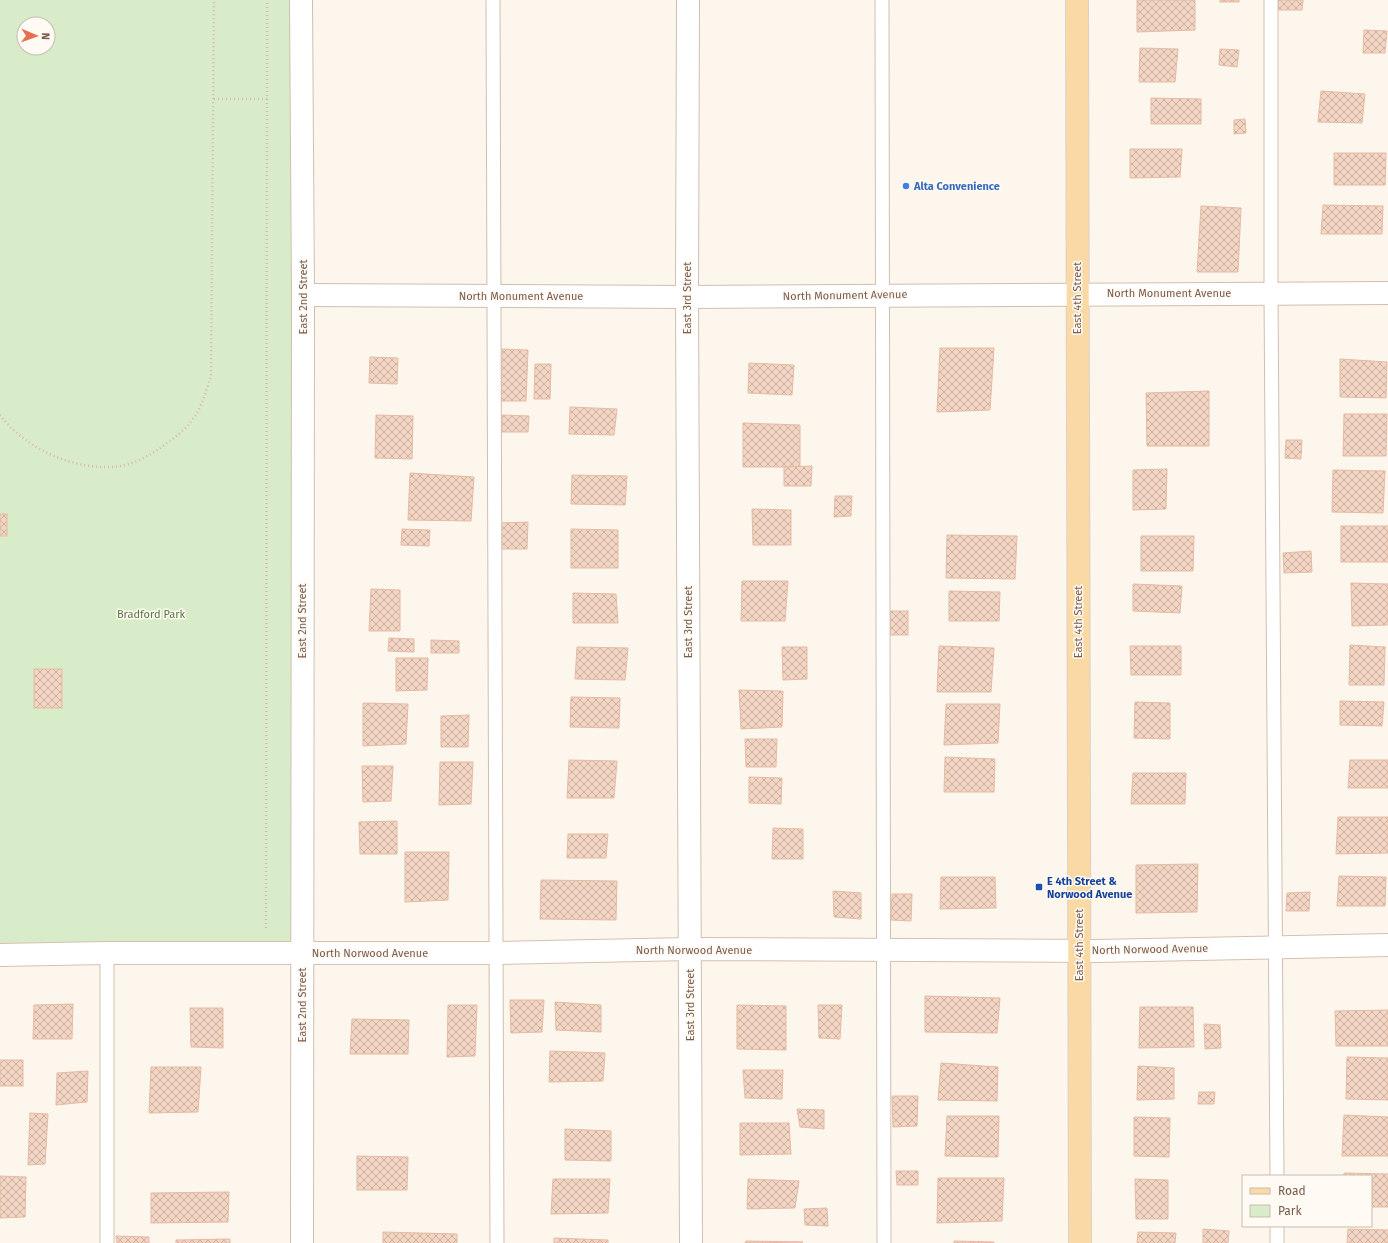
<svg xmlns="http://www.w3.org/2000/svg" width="1388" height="1243" font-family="'Fira Sans',sans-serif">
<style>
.green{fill:#d8ecc9;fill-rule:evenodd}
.building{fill:url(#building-cross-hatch);stroke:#e6bba3}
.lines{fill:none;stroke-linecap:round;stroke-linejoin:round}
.lane-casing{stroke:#d1beb0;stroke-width:15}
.street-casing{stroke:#d1beb0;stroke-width:24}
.secondary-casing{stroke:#d6c0b0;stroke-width:24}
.primary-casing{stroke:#dad1cd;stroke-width:24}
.path{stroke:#d9b8a5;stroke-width:2.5;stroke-dasharray:1 3;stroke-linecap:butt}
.lane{stroke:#fff;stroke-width:13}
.street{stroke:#fff;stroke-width:22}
.secondary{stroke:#fff;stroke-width:22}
.primary{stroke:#fbd9a5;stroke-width:22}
.shop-dot{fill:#3f7fe0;stroke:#fffaf3;stroke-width:1.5}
.transit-dot{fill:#1a4fb4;stroke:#fffaf3;stroke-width:1.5}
.labels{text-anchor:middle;stroke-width:3;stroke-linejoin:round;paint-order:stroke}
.shop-label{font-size:11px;font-weight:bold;fill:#366cbe;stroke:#fffaf3;text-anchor:start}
.street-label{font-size:11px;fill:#7a5c4d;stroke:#fffaf3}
.park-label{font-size:11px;fill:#537a41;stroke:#fffaf3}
.transit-label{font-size:11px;font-weight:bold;fill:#164399;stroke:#fffaf3;text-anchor:start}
</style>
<defs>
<pattern id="building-cross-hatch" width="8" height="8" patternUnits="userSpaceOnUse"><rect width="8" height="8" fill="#f3d5c3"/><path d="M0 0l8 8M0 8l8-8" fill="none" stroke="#cab0a1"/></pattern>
</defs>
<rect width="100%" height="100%" fill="#fdf6ec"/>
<!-- green -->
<path class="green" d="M0 0H301L302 952 0 955ZM24 24H48V48H24Z"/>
<!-- building -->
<g class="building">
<path d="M1137 0H1195V30L1137 32Z"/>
<rect x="1220" y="0" width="19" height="2"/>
<path d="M1278 0H1303L1302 10H1278Z"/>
<path d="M1364 30 1387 31 1385 53H1363Z"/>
<path d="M1140 48 1178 49 1175 82H1139Z"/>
<path d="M1220 49 1239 50 1237 67 1219 65Z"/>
<path d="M1321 91 1365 94 1362 123 1318 122Z"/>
<path d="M1151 98 1201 99V124H1151Z"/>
<path d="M1245 119 1246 133 1234 134V120Z"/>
<path d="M1130 149H1182L1180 177 1130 178Z"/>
<path d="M1334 153H1386L1385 185H1334Z"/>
<path d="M1323 205 1383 206 1382 234H1321Z"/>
<path d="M1201 206 1241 208 1238 272H1197Z"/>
<path d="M940 348H994L990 410 937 412Z"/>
<path d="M502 349 528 350 526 401H501Z"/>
<path d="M370 357 398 358 397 384 369 383Z"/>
<path d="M1340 359 1387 362 1386 398 1340 397Z"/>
<path d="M749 363 794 365 792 395 748 393Z"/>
<path d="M535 364H551L550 399H534Z"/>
<path d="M1209 391V446H1147L1146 393Z"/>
<path d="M570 407 617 409 614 435 569 434Z"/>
<path d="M1344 414H1387L1386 456H1343Z"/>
<path d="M376 415 413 416 412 459 375 458Z"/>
<path d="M502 415 529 416 528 432H502Z"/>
<path d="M743 423 800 425V467H743Z"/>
<path d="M1286 440H1302L1301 459 1285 458Z"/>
<path d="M812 466 811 486H784V467Z"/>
<path d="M1167 469 1166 509 1133 510V470Z"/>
<path d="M1333 470 1385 471 1383 513 1332 512Z"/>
<path d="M410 473 474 477 471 521 408 520Z"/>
<path d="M572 475 627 476 625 505 571 504Z"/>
<path d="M835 496H852L851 516 834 517Z"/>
<path d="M752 509 791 510V545H753Z"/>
<rect x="0" y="514" width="7" height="22"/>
<path d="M528 522 527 549H501L500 523Z"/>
<rect x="1341" y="526" width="47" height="36"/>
<path d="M402 529 430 530 429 546 401 545Z"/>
<path d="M571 529 618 530V568H571Z"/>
<path d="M947 535 1017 536 1015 579 946 578Z"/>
<path d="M1141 536H1194L1193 571H1141Z"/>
<path d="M1311 551 1312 572 1284 573 1283 553Z"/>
<path d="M742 581H788L785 621H741Z"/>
<path d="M1351 583 1388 584V625L1352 626Z"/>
<path d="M1133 584 1182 586 1180 613 1133 611Z"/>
<path d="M371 589 400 590V631H369Z"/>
<path d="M949 591 1000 592 999 621H949Z"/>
<path d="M573 593 616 594 618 623H573Z"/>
<rect x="890" y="611" width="18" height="24"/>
<path d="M389 638 414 639V652L388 651Z"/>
<path d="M431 640 459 641V653H431Z"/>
<path d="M1350 645 1385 647 1384 685H1349Z"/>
<path d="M939 646 994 648 991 692H937Z"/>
<path d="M1130 646H1181V675H1131Z"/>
<path d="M577 647 628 648 625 680 575 679Z"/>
<path d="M782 647H807V679L783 680Z"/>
<path d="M396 658H428L427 690 396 691Z"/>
<rect x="34" y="669" width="28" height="39"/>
<path d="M739 690 783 691 782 727 741 729Z"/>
<path d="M571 697 620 698 619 728 570 727Z"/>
<path d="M1340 701 1384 702 1382 726 1340 725Z"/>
<path d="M1135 702 1170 703V739L1134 738Z"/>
<path d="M363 703 408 704 406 744 363 746Z"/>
<path d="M946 704H1000L998 743 944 745Z"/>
<path d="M469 715 468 747H441V716Z"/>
<path d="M745 739H777L776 767H746Z"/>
<path d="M945 757 995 759 994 792H944Z"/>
<path d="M569 760 617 761 614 798H567Z"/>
<path d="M1350 760H1388V788H1348Z"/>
<path d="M440 762H473L471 804 439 805Z"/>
<path d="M362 766H393L391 801 363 802Z"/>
<path d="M1133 773H1186L1185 804H1131Z"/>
<path d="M749 777 782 778 781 804 749 803Z"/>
<path d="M1338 817H1388V853L1336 854Z"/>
<path d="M397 821V854H360L359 822Z"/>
<path d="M773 828 803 829V859H772Z"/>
<path d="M568 834H608L606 858H567Z"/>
<path d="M405 852H449L448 900 405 902Z"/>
<path d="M1198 864 1197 912 1136 913V865Z"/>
<path d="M1339 876 1386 877 1385 906H1337Z"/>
<path d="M941 877H995L996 908 940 909Z"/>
<path d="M541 880 617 881 616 920 540 919Z"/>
<path d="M833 891 861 893V919L834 917Z"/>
<path d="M1310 892 1309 911H1286L1287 893Z"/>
<path d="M892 894H912L911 921 891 920Z"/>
<path d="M925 996 1000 998 997 1033 925 1032Z"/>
<path d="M510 1000H544L542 1032 511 1033Z"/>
<path d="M555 1002 601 1005V1032L556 1030Z"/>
<path d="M73 1004 72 1039H33L34 1005Z"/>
<path d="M448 1005H477L475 1056 447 1057Z"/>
<path d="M737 1005 786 1006V1050L737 1049Z"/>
<path d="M818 1005H842L840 1039 819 1038Z"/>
<path d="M1140 1007H1193L1194 1047 1139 1048Z"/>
<path d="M190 1008H223V1048L191 1047Z"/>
<path d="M1388 1010V1046H1336L1335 1011Z"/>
<path d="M352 1019 409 1020 408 1054H350Z"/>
<path d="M1204 1024 1220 1025 1221 1048 1205 1049Z"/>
<path d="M550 1051 605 1053 603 1081 549 1082Z"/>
<path d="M1347 1057 1388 1058V1100L1346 1099Z"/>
<rect x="0" y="1060" width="23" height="26"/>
<path d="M941 1063 998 1067 997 1101 938 1100Z"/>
<path d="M1138 1066 1174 1068V1099L1137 1100Z"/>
<path d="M151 1067H201L198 1112 149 1113Z"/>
<path d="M743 1070H783L782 1099 745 1098Z"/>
<path d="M88 1071 87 1102 56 1105 57 1073Z"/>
<path d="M1199 1092H1215L1214 1104H1198Z"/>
<path d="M892 1096H918L917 1126 893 1127Z"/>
<path d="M797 1109 824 1110V1129L800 1127Z"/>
<path d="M30 1113 48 1114 45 1164 28 1165Z"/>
<path d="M1344 1115 1388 1117V1156H1342Z"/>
<path d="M947 1116H999L998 1157 945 1156Z"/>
<path d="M1134 1117 1170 1118 1169 1157 1134 1156Z"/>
<path d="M740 1123H789L791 1154 740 1155Z"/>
<path d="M565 1129 611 1131V1161L565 1160Z"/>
<path d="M357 1156 408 1157 407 1190H357Z"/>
<path d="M896 1171H918V1185H897Z"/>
<path d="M1344 1173 1388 1174V1207H1371V1176H1344Z"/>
<path d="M0 1176 26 1177 25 1217 0 1218Z"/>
<path d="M938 1178H1004L1002 1221 937 1223Z"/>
<path d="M553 1179H610L608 1213 551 1214Z"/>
<path d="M748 1179 799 1181 795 1208 747 1209Z"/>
<path d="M1135 1179 1168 1180V1219H1136Z"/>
<path d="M229 1192 228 1222 151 1223V1193Z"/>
<path d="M827 1208 828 1226 805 1225 804 1209Z"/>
<path d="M1203 1229 1229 1231 1228 1243H1203Z"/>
<path d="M1348 1229 1388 1230V1243H1347Z"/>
<path d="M383 1232 457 1234V1243H383Z"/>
<path d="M1138 1232 1176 1233 1175 1243H1137Z"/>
<path d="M116 1236 149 1237V1243H117Z"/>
<path d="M554 1238 608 1240V1243H554Z"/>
<path d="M230 1239V1243H176V1240Z"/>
<path d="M746 1241 803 1242 745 1243Z"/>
<path d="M954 1241 994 1242V1243H954Z"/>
</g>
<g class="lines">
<!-- lane casing -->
<g class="lane-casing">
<g id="lane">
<path d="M493 0 497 1243"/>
<path d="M882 0 884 1243"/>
<path d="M1271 0V293L1277 1176"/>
<path d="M107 953V1243"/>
<path d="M1277 1226V1243"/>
</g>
</g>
<!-- street casing -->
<g class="street-casing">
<g id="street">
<path d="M301 0 303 295 302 1243"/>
<path d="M688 0 687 297 691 1243"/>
<path d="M303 295 687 297 1388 293"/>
</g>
</g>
<!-- secondary casing -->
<g class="secondary-casing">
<path id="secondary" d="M0 955 107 953H496L689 949 1096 951 1388 945"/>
</g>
<!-- primary casing -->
<g class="primary-casing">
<path id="primary" d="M1077 0 1080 1243"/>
</g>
<!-- path -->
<g class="path">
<path d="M214 99H268"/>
<path d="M0 415C25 448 71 469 112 467 132 466 152 455 167 443 179 435 190 425 197 413 203 402 207 388 211 376L214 0"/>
<path d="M266 928 267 0"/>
</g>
<!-- lane -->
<use href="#lane" class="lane"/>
<!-- street -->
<use href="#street" class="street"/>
<!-- secondary -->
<use href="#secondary" class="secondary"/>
<!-- primary -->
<use href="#primary" class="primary"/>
</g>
<!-- markers -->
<circle class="shop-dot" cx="906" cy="186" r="4"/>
<rect class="transit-dot" x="1035" y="883" width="8" height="8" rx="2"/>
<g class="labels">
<!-- shop labels -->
<g class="shop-label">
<text x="914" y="190">Alta Convenience</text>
</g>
<!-- street labels -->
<g class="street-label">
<text x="1169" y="297">North Monument Avenue</text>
<text transform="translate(845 295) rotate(-1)" y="4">North Monument Avenue</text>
<text x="521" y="300">North Monument Avenue</text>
<text transform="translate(303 297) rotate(-90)" y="4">East 2nd Street</text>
<text transform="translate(687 298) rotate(-90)" y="4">East 3rd Street</text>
<text transform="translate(1077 298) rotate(-90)" y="4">East 4th Street</text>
<text transform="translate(302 621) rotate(-90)" y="4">East 2nd Street</text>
<text transform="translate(688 622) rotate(-90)" y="4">East 3rd Street</text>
<text transform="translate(1078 622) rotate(-90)" y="4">East 4th Street</text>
<text transform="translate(1079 945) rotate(-90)" y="4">East 4th Street</text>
<text transform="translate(1150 949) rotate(-1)" y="4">North Norwood Avenue</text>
<text x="694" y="954">North Norwood Avenue</text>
<text x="370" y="957">North Norwood Avenue</text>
<text transform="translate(302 1005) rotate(-90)" y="4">East 2nd Street</text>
<text transform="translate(690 1005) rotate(-90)" y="4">East 3rd Street</text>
</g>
<!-- park labels -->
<g class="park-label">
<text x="151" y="618">Bradford Park</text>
</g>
<!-- transit labels -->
<g class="transit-label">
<text x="1047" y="885">E 4th Street &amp;<tspan x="1047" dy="13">Norwood Avenue</tspan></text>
</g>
</g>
<!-- legend -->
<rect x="1242" y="1175" width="130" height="52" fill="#fffaf3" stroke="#cabbb1"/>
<rect x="1250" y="1188" width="20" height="6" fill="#fbd9a5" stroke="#cabbb1"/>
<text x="1278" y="1195" font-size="12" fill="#7a5c4d">Road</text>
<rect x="1250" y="1205" width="20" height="12" fill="#d8ecc9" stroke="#cabbb1"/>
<text x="1278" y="1215" font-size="12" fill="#7a5c4d">Park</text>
<!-- north arrow -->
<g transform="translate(36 36) rotate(92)"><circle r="19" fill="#fffaf3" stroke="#cabbb1"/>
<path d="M0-3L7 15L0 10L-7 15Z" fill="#e76f51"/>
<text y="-6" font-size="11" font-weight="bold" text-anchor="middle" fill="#7a5c4d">N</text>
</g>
</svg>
